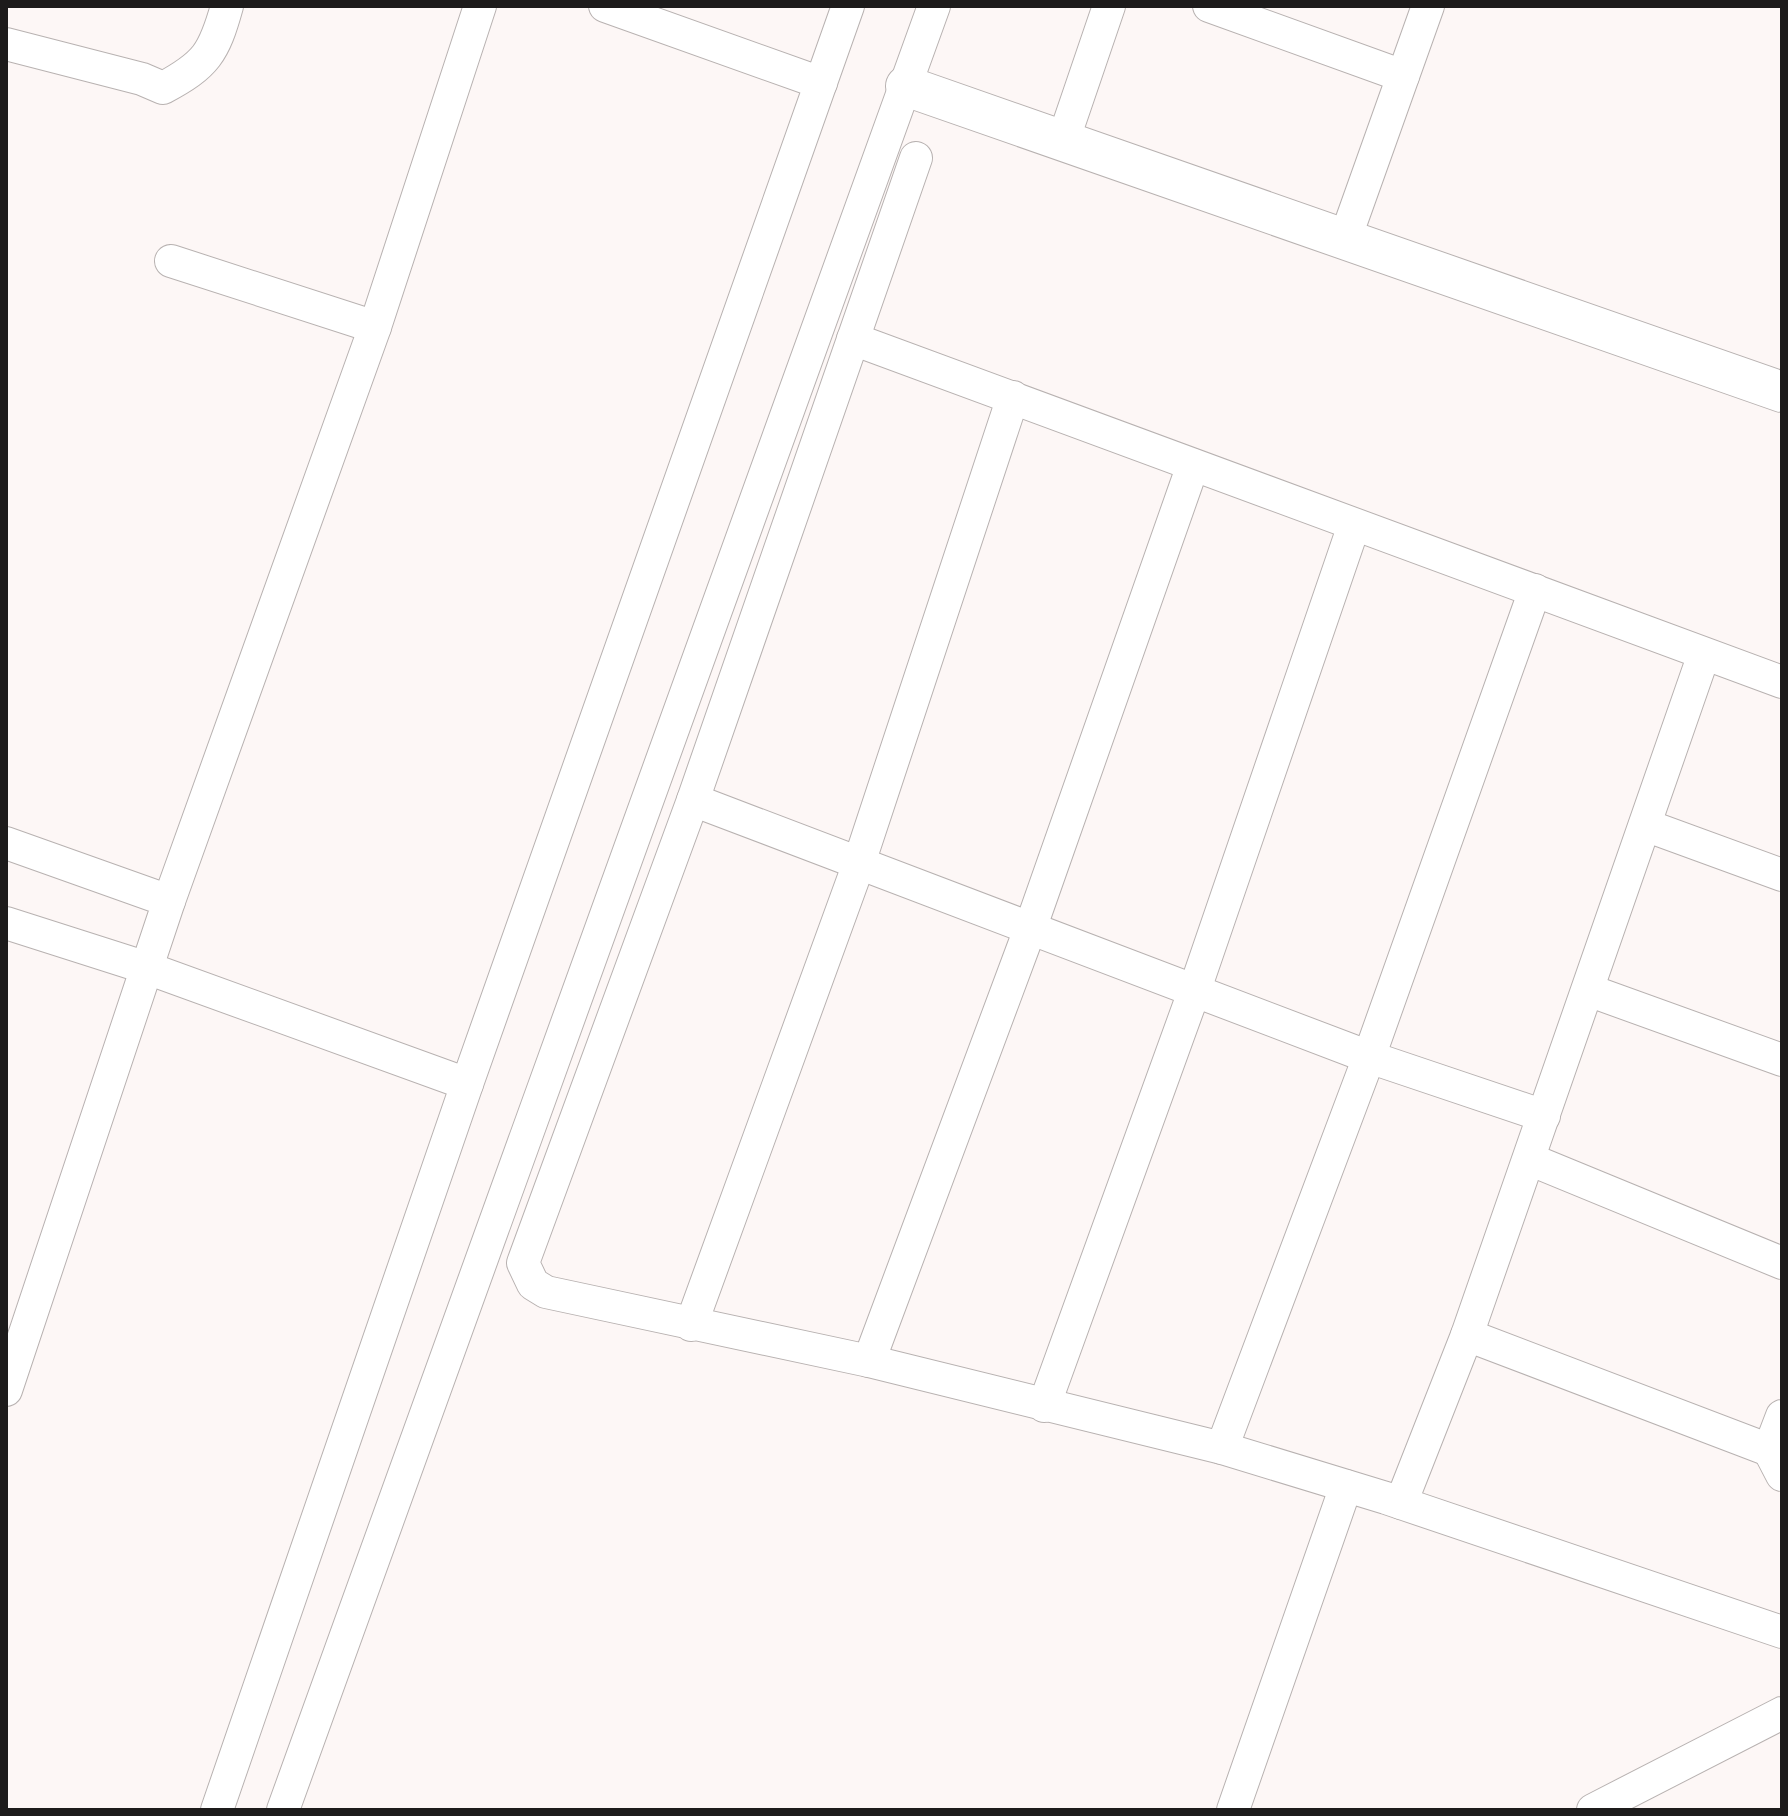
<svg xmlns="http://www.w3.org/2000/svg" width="1788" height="1816" font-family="'Fira Sans Condensed',sans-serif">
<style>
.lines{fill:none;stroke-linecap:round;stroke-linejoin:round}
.minor-casing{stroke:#b8b2b1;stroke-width:34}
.tertiary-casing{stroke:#b8b2b1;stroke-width:42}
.minor{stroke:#fff;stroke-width:32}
.tertiary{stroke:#fff;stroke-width:40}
</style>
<rect width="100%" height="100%" fill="#fdf7f6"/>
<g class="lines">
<!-- minor casing -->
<g class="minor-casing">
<g id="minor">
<path d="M605 6 821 83"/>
<path d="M1209 6 1403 76"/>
<path d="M6 44 142 79 163 88C206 65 214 53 227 6"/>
<path d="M1063 141 1109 6"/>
<path d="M916 158 693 800 523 1263 533 1284 546 1292 869 1361 1222 1448 1386 1498 1782 1632"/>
<path d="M1345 239 1428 6"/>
<path d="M171 261 375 327"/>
<path d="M853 339 1782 682"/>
<path d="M693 800 1369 1057 1544 1116"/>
<path d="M1645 825 1782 875"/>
<path d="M6 843 169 901 6 1390"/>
<path d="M169 901 375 327 480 6"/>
<path d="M6 923 147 968 467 1084"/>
<path d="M1588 990 1782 1060"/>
<path d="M1529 1159 1782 1263"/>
<path d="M691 1325 858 866 1013 397"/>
<path d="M1467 1335 1769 1450"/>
<path d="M869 1361 1030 929 1193 465"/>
<path d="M1044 1406 1195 989 1354 525"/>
<path d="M1782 1416 1769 1450 1782 1475"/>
<path d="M1222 1448 1369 1057 1535 590"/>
<path d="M1401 1503 1467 1335 1704 654"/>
<path d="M217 1810 467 1084 848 6"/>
<path d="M283 1810 934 6"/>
<path d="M1233 1810 1346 1486"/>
<path d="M1593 1810 1782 1713"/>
</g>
</g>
<!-- tertiary casing -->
<g class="tertiary-casing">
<path id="tertiary" d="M906 86 1782 392"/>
</g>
<!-- minor -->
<use href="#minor" class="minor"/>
<!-- tertiary -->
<use href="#tertiary" class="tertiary"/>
</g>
<!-- border -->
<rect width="1788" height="1816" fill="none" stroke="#1d1b1b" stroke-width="16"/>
</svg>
